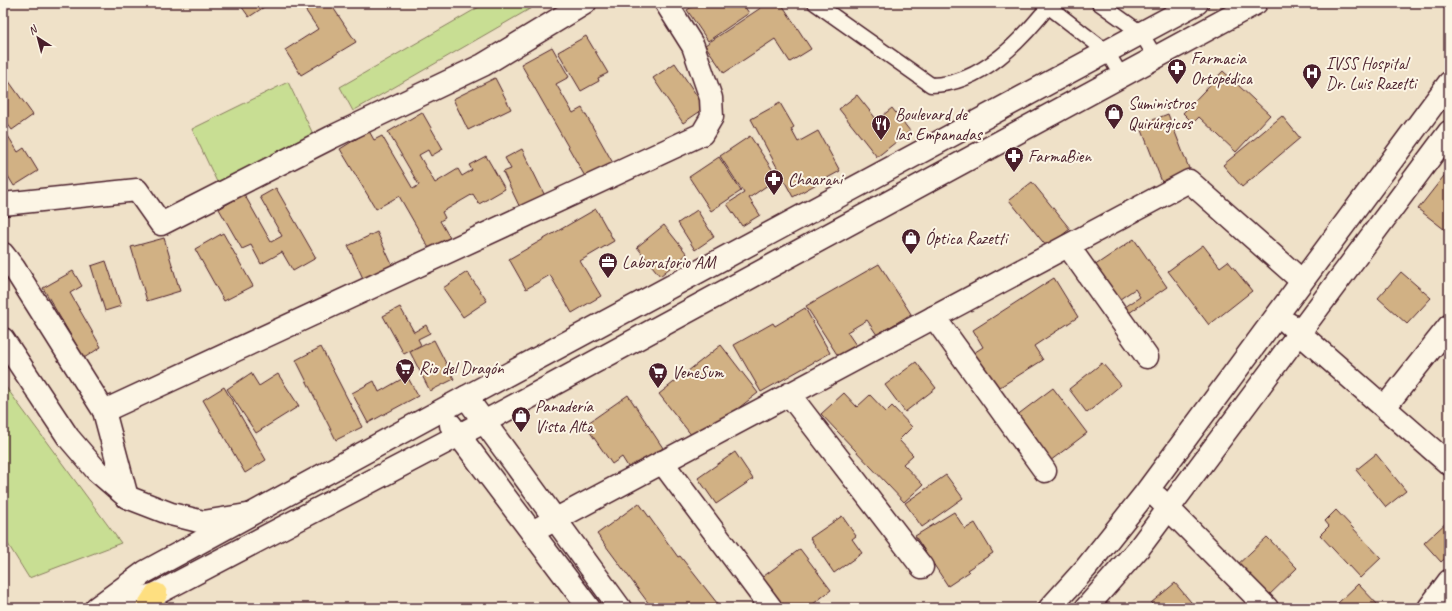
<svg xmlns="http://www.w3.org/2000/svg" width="1452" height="611" font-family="Caveat,sans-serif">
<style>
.green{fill:#c8de93;stroke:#897e5f}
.building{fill:#d1b184;stroke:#4a1f2b}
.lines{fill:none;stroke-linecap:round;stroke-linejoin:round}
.service-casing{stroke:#4a1f2b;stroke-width:17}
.minor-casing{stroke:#4a1f2b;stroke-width:25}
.secondary-casing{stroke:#4a1f2b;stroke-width:25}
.trunk-casing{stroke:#4a1f2b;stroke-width:25}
.service{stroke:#fcf5e5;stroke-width:14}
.minor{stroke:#fcf5e5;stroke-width:22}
.secondary{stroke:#fcf5e5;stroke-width:22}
.trunk{stroke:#fedf80;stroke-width:22}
.labels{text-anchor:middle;stroke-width:4;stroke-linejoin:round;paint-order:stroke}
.poi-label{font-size:17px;fill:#4a1f2b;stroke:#fcf5e5;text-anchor:start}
</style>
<rect width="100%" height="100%" fill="#efe1c8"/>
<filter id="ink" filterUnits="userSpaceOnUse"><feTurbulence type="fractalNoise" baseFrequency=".025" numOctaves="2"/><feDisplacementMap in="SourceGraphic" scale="8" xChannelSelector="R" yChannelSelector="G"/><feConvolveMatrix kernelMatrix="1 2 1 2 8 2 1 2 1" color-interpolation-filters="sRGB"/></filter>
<g filter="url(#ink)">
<!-- green -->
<g class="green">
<path d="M486 3H540L353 111 340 87Z"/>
<path d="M288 82 314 136 217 182 192 129Z"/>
<path d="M3 383 121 543 29 578 3 536Z"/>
</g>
<!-- building -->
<g class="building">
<path d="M239 3H270L249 17Z"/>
<path d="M311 3H330L356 42 301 75 285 50 318 29 304 8Z"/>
<path d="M698 3H742L749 13 708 41 687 10Z"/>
<path d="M768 3H781L811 49 790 62 775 39 724 73 705 45Z"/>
<path d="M586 36 608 73 598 78 599 81 581 91 558 52Z"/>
<path d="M552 47 569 77 556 84 573 113 582 108 618 172 591 187 521 64Z"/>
<path d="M675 63 705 108 683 123 653 78Z"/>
<path d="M1223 71 1270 115 1236 152 1199 117 1193 123 1183 113Z"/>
<path d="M3 73 33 115 12 130 3 118Z"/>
<path d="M495 78 511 109 468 130 453 99Z"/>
<path d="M857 95 877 120 892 108 910 131 877 157 839 109Z"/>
<path d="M780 103 794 127 791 129 798 142 818 131 840 171 793 197 751 119Z"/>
<path d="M422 112 443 149 431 156 428 150 419 155 435 183 458 169 462 176 472 170 469 165 486 156 505 189 479 204 473 194 442 212 445 218 440 221 450 238 430 250 399 196 376 209 340 149 369 131 374 140 382 136 413 189 419 185 388 132Z"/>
<path d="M1168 114 1190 171 1162 182 1140 125Z"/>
<path d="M1282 116 1300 138 1242 187 1223 165Z"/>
<path d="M3 128 18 152 24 148 38 171 14 186 3 168Z"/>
<path d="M750 136 778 178 749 198 760 215 742 226 727 204 744 193 720 156Z"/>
<path d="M522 149 548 202 523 214 503 172 511 169 505 158Z"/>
<path d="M719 157 741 191 711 211 689 177Z"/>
<path d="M1447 172 1449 173V233L1418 209Z"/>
<path d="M1032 182 1070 229 1047 247 1009 200Z"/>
<path d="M276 188 316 258 293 271 282 252 261 264 251 245 242 249 219 209 244 194 271 242 282 236 260 197Z"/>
<path d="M596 209 614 241 580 261 601 296 572 313 550 275 526 289 509 259Z"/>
<path d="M697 210 714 237 695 250 678 223Z"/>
<path d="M664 225 687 254 660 276 637 247Z"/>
<path d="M377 232 396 273 367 287 348 246Z"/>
<path d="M223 233 253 286 224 301 195 249Z"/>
<path d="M164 238 180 291 147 301 131 247Z"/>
<path d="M1134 239 1167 287 1129 313 1125 307 1140 297 1135 289 1117 301 1094 266Z"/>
<path d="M1203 245 1220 267 1228 261 1252 291 1209 325 1168 271Z"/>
<path d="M106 261 121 306 105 311 91 266Z"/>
<path d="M879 264 911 314 877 335 867 320 847 332 856 345 838 356 806 306Z"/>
<path d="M73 271 82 286 70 293 101 347 84 358 43 288Z"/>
<path d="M467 272 487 301 463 317 443 288Z"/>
<path d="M1401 272 1431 298 1407 324 1378 298Z"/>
<path d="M1054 278 1078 317 1034 346 1043 360 992 392 969 356 983 347 973 330Z"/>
<path d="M400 307 414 332 426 325 430 333 418 339 421 345 404 354 383 316Z"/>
<path d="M805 308 830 353 761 392 734 345 773 323 775 326Z"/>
<path d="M434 340 454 379 430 391 410 352Z"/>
<path d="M721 345 758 393 696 441 659 394Z"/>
<path d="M321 347 362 427 336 440 296 360Z"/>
<path d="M916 362 936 388 905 412 885 385Z"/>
<path d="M1102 363 1121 385 1087 413 1069 389Z"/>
<path d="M251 373 259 386 278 374 299 406 256 433 227 389Z"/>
<path d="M407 376 418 396 368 423 352 393 374 381 379 392Z"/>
<path d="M224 387 266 460 245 473 203 400Z"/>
<path d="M1053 388 1087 433 1046 464 1012 419Z"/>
<path d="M844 393 857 407 870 395 886 412 892 406 912 427 899 440 913 455 903 464 923 485 904 502 821 414Z"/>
<path d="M628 395 663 448 630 470 622 457 612 464 585 425Z"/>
<path d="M735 452 753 479 716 504 698 478Z"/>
<path d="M1376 454 1406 491 1386 507 1356 470Z"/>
<path d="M946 475 963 498 922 527 905 503Z"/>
<path d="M639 503 678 557 680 556 721 608H652L597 534Z"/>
<path d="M1336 510 1381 558 1360 578 1320 535 1329 526 1325 521Z"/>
<path d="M954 512 965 529 975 523 993 553 967 570 969 572 948 586 915 536Z"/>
<path d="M842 516 856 536 852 539 862 553 834 573 810 538Z"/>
<path d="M1449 520V555L1441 562 1424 543Z"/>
<path d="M1267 537 1297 568 1265 599 1235 567Z"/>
<path d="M800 549 831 590 808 608H776L756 582Z"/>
<path d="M1175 583 1196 608H1156L1151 603Z"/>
<path d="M1358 584 1381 608H1341L1337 604Z"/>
</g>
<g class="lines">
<!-- service casing -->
<g class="service-casing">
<g id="service">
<path d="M815 3 931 85C981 85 1023 39 1051 3"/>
<path d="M1044 3 1107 52 1122 77"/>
<path d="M1099 3 1141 33 1156 58"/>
</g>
</g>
<!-- minor casing -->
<g class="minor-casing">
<g id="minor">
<path d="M3 204 137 190 161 224 332 137 483 65 585 3"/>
<path d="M1068 246 1147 357"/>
<path d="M3 254 14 268 104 411 127 497"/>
<path d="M934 317 1045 471"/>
<path d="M1289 324 1449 464"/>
<path d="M3 339 68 437 97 471 127 497 171 514 203 522 247 515"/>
<path d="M789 394 922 567"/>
<path d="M466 397 1197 3"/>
<path d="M1385 407 1449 326"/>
<path d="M104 411 702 134 712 117 711 98 693 46 666 3"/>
<path d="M484 422 1256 3"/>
<path d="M662 462 771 608"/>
<path d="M1158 498 1267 608"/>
<path d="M532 532 1189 181 1302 281"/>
<path d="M1050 608 1086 568 1144 495 1449 83"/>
<path d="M1086 608 1139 548 1449 132"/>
<path d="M1429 608 1449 581"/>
</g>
</g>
<!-- secondary casing -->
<g class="secondary-casing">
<g id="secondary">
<path d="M451 425 589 608"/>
<path d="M96 608 145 572 466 397 620 608"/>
<path d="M104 608 156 594 484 422"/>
</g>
</g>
<!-- trunk casing -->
<g class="trunk-casing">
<path id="trunk" d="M147 608 156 594"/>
</g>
<!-- service -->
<use href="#service" class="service"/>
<!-- minor -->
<use href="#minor" class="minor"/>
<!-- secondary -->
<use href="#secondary" class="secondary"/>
<!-- trunk -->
<use href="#trunk" class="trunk"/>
</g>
</g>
<!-- icons -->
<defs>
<g id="pharmacy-pin" transform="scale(1)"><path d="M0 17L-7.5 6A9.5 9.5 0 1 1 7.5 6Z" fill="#4a1f2b" stroke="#fcf5e5"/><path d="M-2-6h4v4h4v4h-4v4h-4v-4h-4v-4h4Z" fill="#fff"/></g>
<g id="hospital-pin" transform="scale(1)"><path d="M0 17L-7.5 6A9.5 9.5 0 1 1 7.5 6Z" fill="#4a1f2b" stroke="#fcf5e5"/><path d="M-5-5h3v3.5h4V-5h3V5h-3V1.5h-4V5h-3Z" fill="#fff"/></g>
<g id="shop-pin" transform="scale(1)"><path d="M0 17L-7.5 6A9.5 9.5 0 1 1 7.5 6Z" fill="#4a1f2b" stroke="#fcf5e5"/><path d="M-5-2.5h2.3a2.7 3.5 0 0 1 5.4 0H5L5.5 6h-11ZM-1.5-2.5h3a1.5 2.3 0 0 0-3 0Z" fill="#fff"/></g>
<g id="restaurant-pin" transform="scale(1)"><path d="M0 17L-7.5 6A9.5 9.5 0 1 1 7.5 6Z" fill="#4a1f2b" stroke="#fcf5e5"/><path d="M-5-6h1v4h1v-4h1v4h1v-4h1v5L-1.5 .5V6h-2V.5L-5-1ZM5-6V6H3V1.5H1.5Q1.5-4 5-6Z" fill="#fff"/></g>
<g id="office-pin" transform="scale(1)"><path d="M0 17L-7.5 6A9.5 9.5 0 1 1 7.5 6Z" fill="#4a1f2b" stroke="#fcf5e5"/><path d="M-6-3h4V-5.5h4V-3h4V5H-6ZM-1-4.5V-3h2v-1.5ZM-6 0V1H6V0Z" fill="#fff"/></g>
<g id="supermarket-pin" transform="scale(1)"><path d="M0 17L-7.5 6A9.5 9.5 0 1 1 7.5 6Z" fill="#4a1f2b" stroke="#fcf5e5"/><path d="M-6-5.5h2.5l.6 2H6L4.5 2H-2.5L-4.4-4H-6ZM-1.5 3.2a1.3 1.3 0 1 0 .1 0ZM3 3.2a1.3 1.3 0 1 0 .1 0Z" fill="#fff"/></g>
</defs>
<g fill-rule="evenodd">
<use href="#pharmacy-pin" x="1177" y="68"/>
<use href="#hospital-pin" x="1312" y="73"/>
<use href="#shop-pin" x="1114" y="113"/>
<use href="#restaurant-pin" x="881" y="124"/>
<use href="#pharmacy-pin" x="1014" y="156"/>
<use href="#pharmacy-pin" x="774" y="179"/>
<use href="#shop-pin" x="911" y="238"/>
<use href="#office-pin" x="608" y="262"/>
<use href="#supermarket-pin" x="405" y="368"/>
<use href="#supermarket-pin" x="658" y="372"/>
<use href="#shop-pin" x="521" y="416"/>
</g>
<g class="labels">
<!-- poi labels -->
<g class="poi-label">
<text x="1191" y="64">Farmacia<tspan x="1191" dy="20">Ortopédica</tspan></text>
<text x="1326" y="69">IVSS Hospital<tspan x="1326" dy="20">Dr. Luis Razetti</tspan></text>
<text x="1128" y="109">Suministros<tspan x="1128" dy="20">Quirúrgicos</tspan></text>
<text x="895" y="120">Boulevard de<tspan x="895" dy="20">las Empanadas</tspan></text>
<text x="1028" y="162">FarmaBien</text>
<text x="788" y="185">Chaarani</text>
<text x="925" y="244">Óptica Razetti</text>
<text x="622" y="268">Laboratorio AM</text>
<text x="419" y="374">Rio del Dragón</text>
<text x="672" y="378">VeneSum</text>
<text x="535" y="412">Panadería<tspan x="535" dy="20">Vista Alta</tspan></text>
</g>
</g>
<!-- margin -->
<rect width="1452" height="611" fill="none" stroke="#fcf5e5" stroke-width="16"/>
<rect x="8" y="8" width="1436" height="595" fill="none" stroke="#4a1f2b" stroke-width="1.5" filter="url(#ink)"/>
<!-- north arrow -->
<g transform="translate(38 38) rotate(324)" stroke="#fcf5e5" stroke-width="3" paint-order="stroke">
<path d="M0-3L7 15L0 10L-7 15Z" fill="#4a1f2b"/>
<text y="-6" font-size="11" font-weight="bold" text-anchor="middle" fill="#4a1f2b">N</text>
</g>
</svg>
